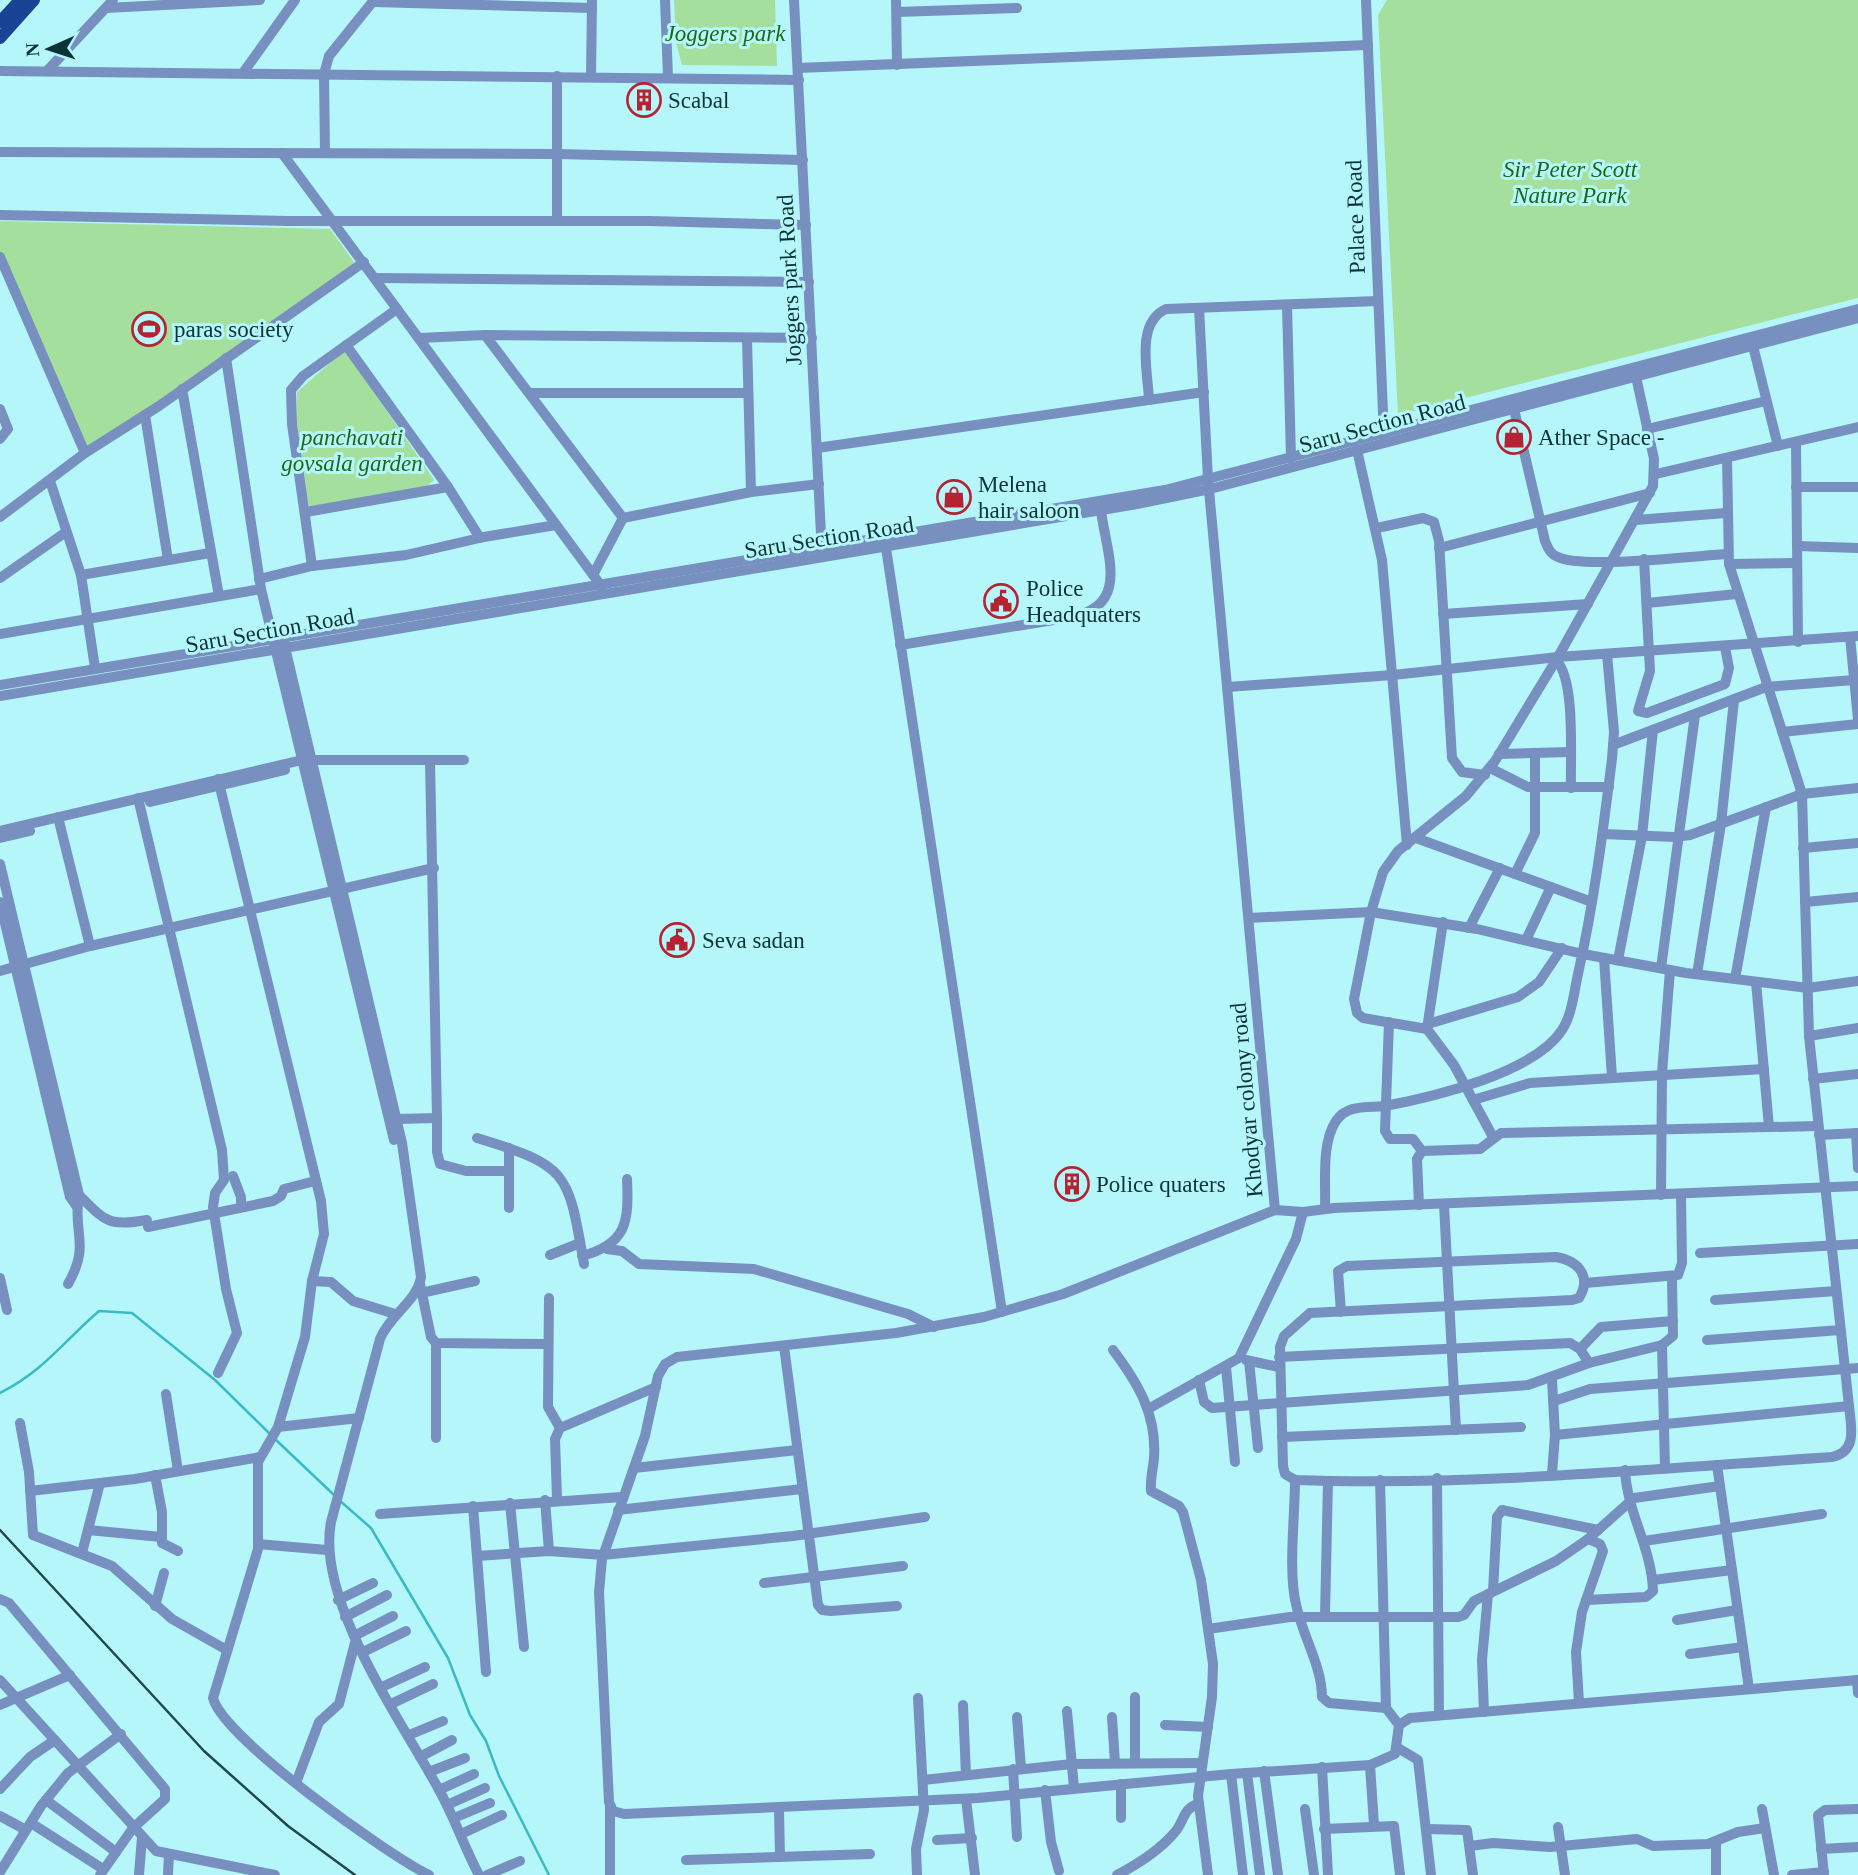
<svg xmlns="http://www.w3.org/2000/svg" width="1858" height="1875" font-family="'Times New Roman',serif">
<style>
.green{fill:#a4df9d}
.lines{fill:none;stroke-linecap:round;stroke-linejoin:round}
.stream{stroke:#3abac3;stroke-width:2.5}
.minor{stroke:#7790bf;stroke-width:10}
.major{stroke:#194395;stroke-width:12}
.rail{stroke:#1e494b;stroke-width:2.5}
.labels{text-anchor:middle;stroke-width:6;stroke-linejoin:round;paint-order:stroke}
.park-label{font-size:23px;font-style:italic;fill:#1b6914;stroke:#b5f6fb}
.poi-label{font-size:23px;fill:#0c3436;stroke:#b5f6fb;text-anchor:start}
.street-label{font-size:23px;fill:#0c3436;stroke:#b5f6fb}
</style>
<rect width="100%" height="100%" fill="#b5f6fb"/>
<!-- green -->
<g class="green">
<path d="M674 0H775L777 66 682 65 676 42Z"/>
<path d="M1387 0H1858V298L1398 415 1378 15Z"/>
<path d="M0 221 330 229 354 262 351 268 181 391 85 449 0 255Z"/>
<path d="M345 350 434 480 423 490 309 507 297 422V392Z"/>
</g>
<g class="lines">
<!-- stream -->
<g class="stream">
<path d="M0 1393C44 1371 64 1341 99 1311L132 1313 215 1380 271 1435"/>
<path d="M275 1439 334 1495"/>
<path d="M339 1500 371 1528 448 1658 470 1715 486 1741 499 1776 549 1875"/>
</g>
<!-- minor -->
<g class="minor">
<path d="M665 0 668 77"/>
<path d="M794 0 822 554"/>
<path d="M896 0 897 65"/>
<path d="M1366 0 1384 437"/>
<path d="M373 2 592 8"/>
<path d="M106 8 260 0"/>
<path d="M897 12 1017 8"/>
<path d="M798 68 1368 45"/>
<path d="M0 71 799 80"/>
<path d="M47 71 113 0"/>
<path d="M243 73 295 0"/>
<path d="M591 77 592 0"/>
<path d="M0 152 557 154 803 160"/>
<path d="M282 153 602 587"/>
<path d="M325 153 324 74 329 56 374 0"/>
<path d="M0 215 289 221H649L806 225"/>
<path d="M557 220V76"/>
<path d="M0 257 85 453"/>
<path d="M375 278 809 282"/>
<path d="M1287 305 1291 458"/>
<path d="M1199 308 1208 479 1275 1210"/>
<path d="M485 335 623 518 751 492 819 484"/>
<path d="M419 338 485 335 812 338"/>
<path d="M747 339 751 492"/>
<path d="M346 345 448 487 480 538"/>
<path d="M1753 346 1778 446"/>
<path d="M226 358 261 589 394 1140"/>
<path d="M182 389 219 596"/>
<path d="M530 393H748"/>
<path d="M1149 400C1148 372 1135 323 1166 309L1378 301"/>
<path d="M0 409 8 429 0 439"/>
<path d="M1514 409 1545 541C1548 548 1550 554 1558 557 1582 569 1694 556 1727 554"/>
<path d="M145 415 168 560"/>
<path d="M1647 429 1766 401"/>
<path d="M1796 442 1798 642"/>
<path d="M817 448 1204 392"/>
<path d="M1357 450 1382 560 1407 845"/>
<path d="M1656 474 1858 427"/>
<path d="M50 481 81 575 95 668"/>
<path d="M1796 487H1858"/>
<path d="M306 512 448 487"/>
<path d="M0 517 85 453 159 406 364 262"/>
<path d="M1636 520 1726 513"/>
<path d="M1377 528 1423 518 1434 522 1439 541 1452 758 1462 772 1485 775"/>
<path d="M1797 546 1858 548"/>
<path d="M886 548 1002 1312"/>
<path d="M1439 548 1650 493"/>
<path d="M1644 559 1650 671 1638 711 1647 713 1725 684 1729 668 1725 647"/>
<path d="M1729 564 1797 563"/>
<path d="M312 566 292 424 291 390 303 376 397 309"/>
<path d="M81 575 210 553"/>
<path d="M593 575 623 518"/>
<path d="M0 578 66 532"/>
<path d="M259 579 312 566 406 555 484 537 556 525"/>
<path d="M1647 603 1737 594"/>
<path d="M1443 614 1588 604"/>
<path d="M0 634 261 589"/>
<path d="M1850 637 1858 719"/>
<path d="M284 643 402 1143 421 1277C418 1300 389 1316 380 1339L331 1522C316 1600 400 1719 438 1788 454 1816 464 1847 479 1875"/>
<path d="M900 645 1072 617C1130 605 1107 556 1101 511"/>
<path d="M1556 660C1576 680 1570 758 1571 788"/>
<path d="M0 685 1165 490 1858 309"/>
<path d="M1228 687 1393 675 1558 657 1858 636"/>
<path d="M0 696 1137 504 1210 489 1858 318"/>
<path d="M1782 732 1858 724"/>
<path d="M1613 745 1766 687 1854 680"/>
<path d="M1499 754 1570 752"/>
<path d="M1490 768 1528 787H1609"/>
<path d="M218 779 321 1201 324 1234 312 1281 305 1337 278 1427 258 1462V1549L213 1698C223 1738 388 1855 429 1875"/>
<path d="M138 798 222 1150 224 1180 215 1193 213 1207 226 1289 237 1333 218 1373"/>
<path d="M150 802 285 770"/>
<path d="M58 817 90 946"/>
<path d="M0 831 302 760H464"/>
<path d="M1603 834 1674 837 1690 835 1802 794 1858 788"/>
<path d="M0 838 30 831"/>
<path d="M1416 838 1592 902"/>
<path d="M1803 848 1858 843"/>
<path d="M0 864 79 1195C72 1233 91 1244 68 1284"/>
<path d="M1515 874 1535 833V753"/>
<path d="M0 902 70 1197 77 1207"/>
<path d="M1805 902 1858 897"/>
<path d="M1249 918 1371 912 1477 929 1583 954 1686 973 1808 988 1858 981"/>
<path d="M1469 928 1500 868"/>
<path d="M1526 940 1551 887"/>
<path d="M1604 958 1612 1077"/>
<path d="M1618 960 1642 836 1653 730"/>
<path d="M1661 968 1695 715"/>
<path d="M0 971 90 946 434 868"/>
<path d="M1697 974 1721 824 1734 700"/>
<path d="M1735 979 1766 807"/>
<path d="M1756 982 1769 1127"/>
<path d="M1389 1022 1385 1131 1390 1139H1413L1422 1151"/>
<path d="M1428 1024 1518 997 1539 982 1562 948"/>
<path d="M1427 1029 1443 922"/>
<path d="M1809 1036 1858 1028"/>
<path d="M1813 1079 1858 1074"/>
<path d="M1473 1100 1530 1083 1764 1069"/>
<path d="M437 1118V1152L440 1164 466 1171H509"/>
<path d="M396 1119 437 1118 430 760"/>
<path d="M1856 1133 1858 1168"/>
<path d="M1819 1135 1858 1133"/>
<path d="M1493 1137 1454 1065 1427 1029 1363 1018 1357 1013 1354 999 1371 912 1383 872 1398 851 1466 796 1495 761 1558 657 1653 486 1654 459 1635 372"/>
<path d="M477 1138C569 1166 568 1172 584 1264"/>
<path d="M509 1148V1208"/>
<path d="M233 1176 241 1197V1207"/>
<path d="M1858 1186 1334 1208 1303 1212 1275 1210 1063 1294 984 1317 896 1333 677 1357 665 1364 658 1376 645 1436 602 1559 599 1592 609 1802 613 1811 624 1814 978 1798 1231 1774 1370 1765 1395 1754 1399 1725 1410 1718 1858 1680"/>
<path d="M79 1195C105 1221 108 1227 147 1220"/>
<path d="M1661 1195 1662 1073 1670 970"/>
<path d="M1419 1205 1417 1159 1422 1151 1480 1149 1501 1133 1818 1126"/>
<path d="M1444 1205 1456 1430"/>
<path d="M1325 1209C1326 1183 1321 1143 1336 1121 1347 1104 1367 1108 1385 1106 1433 1097 1534 1073 1562 1030 1572 1015 1574 992 1578 974 1594 903 1603 831 1612 759L1614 732 1607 654"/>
<path d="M148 1227 273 1201 281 1196 284 1189 315 1181"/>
<path d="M607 1249 622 1251 639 1264 754 1269 908 1314 934 1327"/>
<path d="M1700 1253 1858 1244"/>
<path d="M550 1255 580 1243"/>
<path d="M582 1256C627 1244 629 1222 627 1179"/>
<path d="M0 1278 7 1310"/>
<path d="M312 1281 331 1282 353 1301 395 1314"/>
<path d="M1585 1283 1678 1275 1682 1263 1681 1194"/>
<path d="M420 1284 431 1337 436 1343 547 1344"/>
<path d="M421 1293 475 1281"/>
<path d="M549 1298 548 1407 560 1428"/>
<path d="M1715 1300 1836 1291"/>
<path d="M1341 1312 1338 1271 1347 1266 1556 1257C1579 1261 1592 1277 1579 1298L1572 1300 1310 1313 1284 1336 1280 1347 1283 1466 1285 1474 1295 1480C1474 1486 1654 1469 1832 1457 1858 1451 1851 1427 1849 1406L1809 1036 1802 794 1729 564 1727 458"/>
<path d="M1707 1340 1840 1330"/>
<path d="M784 1346 818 1605 822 1610 831 1611 897 1606"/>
<path d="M1580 1349 1601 1327 1673 1321"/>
<path d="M1113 1350C1138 1383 1157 1415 1154 1458 1153 1469 1150 1480 1151 1491L1179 1506 1183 1512 1201 1580 1213 1664 1212 1697 1198 1796 1208 1875"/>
<path d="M1279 1357 1570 1343 1580 1349 1589 1363"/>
<path d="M1246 1360 1279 1367"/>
<path d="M1249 1361 1258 1448"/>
<path d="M1226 1367 1235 1462"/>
<path d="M1199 1380 1204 1402 1212 1408 1528 1385 1589 1363 1662 1345"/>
<path d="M1552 1380 1555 1435 1552 1474"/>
<path d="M166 1394 178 1471"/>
<path d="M1554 1401 1590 1389 1858 1368"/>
<path d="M1148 1409 1239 1358 1296 1239 1303 1212"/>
<path d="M20 1423 29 1472 33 1535 112 1566 172 1619 225 1649"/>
<path d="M278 1427 359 1418"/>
<path d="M1555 1435 1849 1406"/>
<path d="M1282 1437 1521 1427"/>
<path d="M436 1438V1343"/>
<path d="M1717 1465 1749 1689"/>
<path d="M634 1468 797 1450"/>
<path d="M1665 1468 1662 1345 1673 1336 1672 1278"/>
<path d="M155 1475 162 1512V1543L178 1551"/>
<path d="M1437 1478 1439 1715"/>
<path d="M1295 1480C1295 1516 1288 1571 1296 1604 1302 1635 1322 1666 1322 1697L1329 1703 1386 1708"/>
<path d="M1380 1480 1386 1708 1399 1725"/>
<path d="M30 1491 135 1479 260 1457"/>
<path d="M557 1499 555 1439 560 1428 656 1387"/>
<path d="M545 1500 549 1551"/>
<path d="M510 1503 524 1647"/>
<path d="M473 1506 486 1672"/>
<path d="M618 1510 802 1489"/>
<path d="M380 1514 622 1497"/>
<path d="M88 1530 161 1537"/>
<path d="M1644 1541 1822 1514"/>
<path d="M258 1544 327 1550"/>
<path d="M82 1553 100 1483"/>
<path d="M477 1556 549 1551 603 1555 793 1536 925 1517"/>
<path d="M1653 1580 1732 1570"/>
<path d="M764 1583 903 1566"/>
<path d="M1493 1591 1497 1517 1502 1510 1598 1530"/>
<path d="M0 1599 9 1603 165 1789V1799L133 1828 100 1875"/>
<path d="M338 1600 373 1583"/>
<path d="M1586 1600 1646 1597 1653 1591C1652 1548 1627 1513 1625 1470"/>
<path d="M155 1606 164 1573"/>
<path d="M1325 1616 1328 1481"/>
<path d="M345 1617 387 1595"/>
<path d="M1677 1620 1737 1610"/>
<path d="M1208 1629 1290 1617H1458L1464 1615 1474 1601 1556 1561 1588 1539 1634 1498 1720 1486"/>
<path d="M354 1636 393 1616"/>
<path d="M363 1652 406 1631"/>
<path d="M1690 1654 1743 1647"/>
<path d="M0 1680 156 1851 275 1875"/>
<path d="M1857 1680 1858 1693"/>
<path d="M382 1687 425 1667"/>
<path d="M1579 1703 1576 1652 1582 1612 1603 1551 1600 1544 1588 1539"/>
<path d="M391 1704 433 1684"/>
<path d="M0 1705 70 1675"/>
<path d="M963 1705 966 1775"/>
<path d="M1067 1711 1074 1788"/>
<path d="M1484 1712 1482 1660 1488 1594"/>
<path d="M1017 1717 1021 1768"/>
<path d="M1112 1717 1115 1763"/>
<path d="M1165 1725 1208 1727"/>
<path d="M409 1735 443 1721"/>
<path d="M1398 1748 1418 1760 1431 1875"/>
<path d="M420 1757 452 1740"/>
<path d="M1135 1762V1697"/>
<path d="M1370 1765 1374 1825"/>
<path d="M1322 1767 1328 1875"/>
<path d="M1013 1769 1017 1837"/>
<path d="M1264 1771 1278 1875"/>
<path d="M429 1772 465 1758"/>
<path d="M1247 1773 1260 1875"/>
<path d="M1231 1774 1243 1875"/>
<path d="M923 1780 1072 1764 1202 1763"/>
<path d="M296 1783 319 1722 339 1704 356 1639"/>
<path d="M0 1789 30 1757 55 1740"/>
<path d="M439 1790 474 1774"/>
<path d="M1045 1790 1051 1842 1059 1871"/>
<path d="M966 1799 975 1875"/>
<path d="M46 1800 116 1852"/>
<path d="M447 1805 485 1788"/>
<path d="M779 1809 780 1857"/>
<path d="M1305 1809 1314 1875"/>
<path d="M1762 1809 1774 1875"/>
<path d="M0 1816 26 1830"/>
<path d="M454 1818 490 1803"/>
<path d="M1121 1818V1784"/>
<path d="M31 1823 103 1869"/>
<path d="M1558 1827 1565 1875"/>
<path d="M1324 1829 1394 1826 1400 1875"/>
<path d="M1426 1829 1467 1830 1473 1875"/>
<path d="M461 1834 502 1815"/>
<path d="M937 1840 972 1838"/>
<path d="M1716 1842V1875"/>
<path d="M1470 1846 1493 1843 1550 1847 1637 1839 1653 1846 1708 1844 1738 1832 1765 1828"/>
<path d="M1821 1849 1858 1847"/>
<path d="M686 1860 870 1854"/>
<path d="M0 1872 41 1806 68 1773 121 1734"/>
<path d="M139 1875 142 1837"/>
<path d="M168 1875 169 1854"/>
<path d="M487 1875 520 1861"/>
<path d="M610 1875V1807"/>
<path d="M917 1875 916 1849 924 1810 918 1698"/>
<path d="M1117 1875C1138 1864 1160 1850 1175 1832 1184 1822 1183 1807 1199 1804"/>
<path d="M1792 1875 1824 1872"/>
<path d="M1824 1875 1818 1815 1825 1810 1858 1809"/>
</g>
<!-- major -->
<g class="major">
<path d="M0 22 20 0"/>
<path d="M0 38 34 0"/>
</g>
<!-- rail -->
<path class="rail" d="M0 1530 204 1751 288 1826 355 1875"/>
</g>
<!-- icons -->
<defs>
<g id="building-ring" transform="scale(1.75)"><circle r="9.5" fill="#b5f6fb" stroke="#b52332" stroke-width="1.5"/><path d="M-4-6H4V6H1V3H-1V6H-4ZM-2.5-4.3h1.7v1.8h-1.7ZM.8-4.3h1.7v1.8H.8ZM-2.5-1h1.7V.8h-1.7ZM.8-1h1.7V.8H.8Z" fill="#b52332"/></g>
<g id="stadium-ring" transform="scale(1.75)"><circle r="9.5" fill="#b5f6fb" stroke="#b52332" stroke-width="1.5"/><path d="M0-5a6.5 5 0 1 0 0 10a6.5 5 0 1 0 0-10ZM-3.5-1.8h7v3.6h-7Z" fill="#b52332"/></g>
<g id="shop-ring" transform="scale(1.75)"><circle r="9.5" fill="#b5f6fb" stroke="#b52332" stroke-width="1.5"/><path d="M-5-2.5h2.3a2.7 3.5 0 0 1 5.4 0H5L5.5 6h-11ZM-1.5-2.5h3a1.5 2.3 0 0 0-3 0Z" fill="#b52332"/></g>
<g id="civic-ring" transform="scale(1.75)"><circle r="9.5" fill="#b5f6fb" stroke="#b52332" stroke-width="1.5"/><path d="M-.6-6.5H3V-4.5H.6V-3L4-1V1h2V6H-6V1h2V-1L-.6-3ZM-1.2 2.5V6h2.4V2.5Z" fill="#b52332"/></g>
</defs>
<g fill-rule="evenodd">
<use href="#building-ring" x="644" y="100"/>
<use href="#stadium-ring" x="149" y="329"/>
<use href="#shop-ring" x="1514" y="437"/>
<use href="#shop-ring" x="954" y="497"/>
<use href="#civic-ring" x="1001" y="601"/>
<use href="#civic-ring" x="677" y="940"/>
<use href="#building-ring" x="1072" y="1184"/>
</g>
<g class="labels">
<!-- park labels -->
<g class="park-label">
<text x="725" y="41">Joggers park</text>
<text x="1570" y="177">Sir Peter Scott<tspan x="1570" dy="26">Nature Park</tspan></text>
<text x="352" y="445">panchavati<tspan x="352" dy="26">govsala garden</tspan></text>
</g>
<!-- poi labels -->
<g class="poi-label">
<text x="668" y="108">Scabal</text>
<text x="174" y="337">paras society</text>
<text x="1538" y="445">Ather Space -</text>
<text x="978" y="492">Melena<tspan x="978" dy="26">hair saloon</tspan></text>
<text x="1026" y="596">Police<tspan x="1026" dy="26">Headquaters</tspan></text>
<text x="702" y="948">Seva sadan</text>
<text x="1096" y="1192">Police quaters</text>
</g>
<!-- street labels -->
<g class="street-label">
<text transform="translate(1355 217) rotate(-92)" y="8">Palace Road</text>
<text transform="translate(789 280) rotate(-93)" y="8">Joggers park Road</text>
<text transform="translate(1382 423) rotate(-15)" y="8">Saru Section Road</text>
<text transform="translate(829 537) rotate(-9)" y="8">Saru Section Road</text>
<text transform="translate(270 630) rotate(-10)" y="8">Saru Section Road</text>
<text transform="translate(1246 1100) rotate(-95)" y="8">Khodyar colony road</text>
</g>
</g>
<!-- north arrow -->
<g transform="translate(49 49) rotate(267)" stroke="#b5f6fb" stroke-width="5" paint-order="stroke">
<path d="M0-5L12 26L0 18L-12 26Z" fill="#0c3436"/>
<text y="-10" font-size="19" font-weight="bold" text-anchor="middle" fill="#0c3436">N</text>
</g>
</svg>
